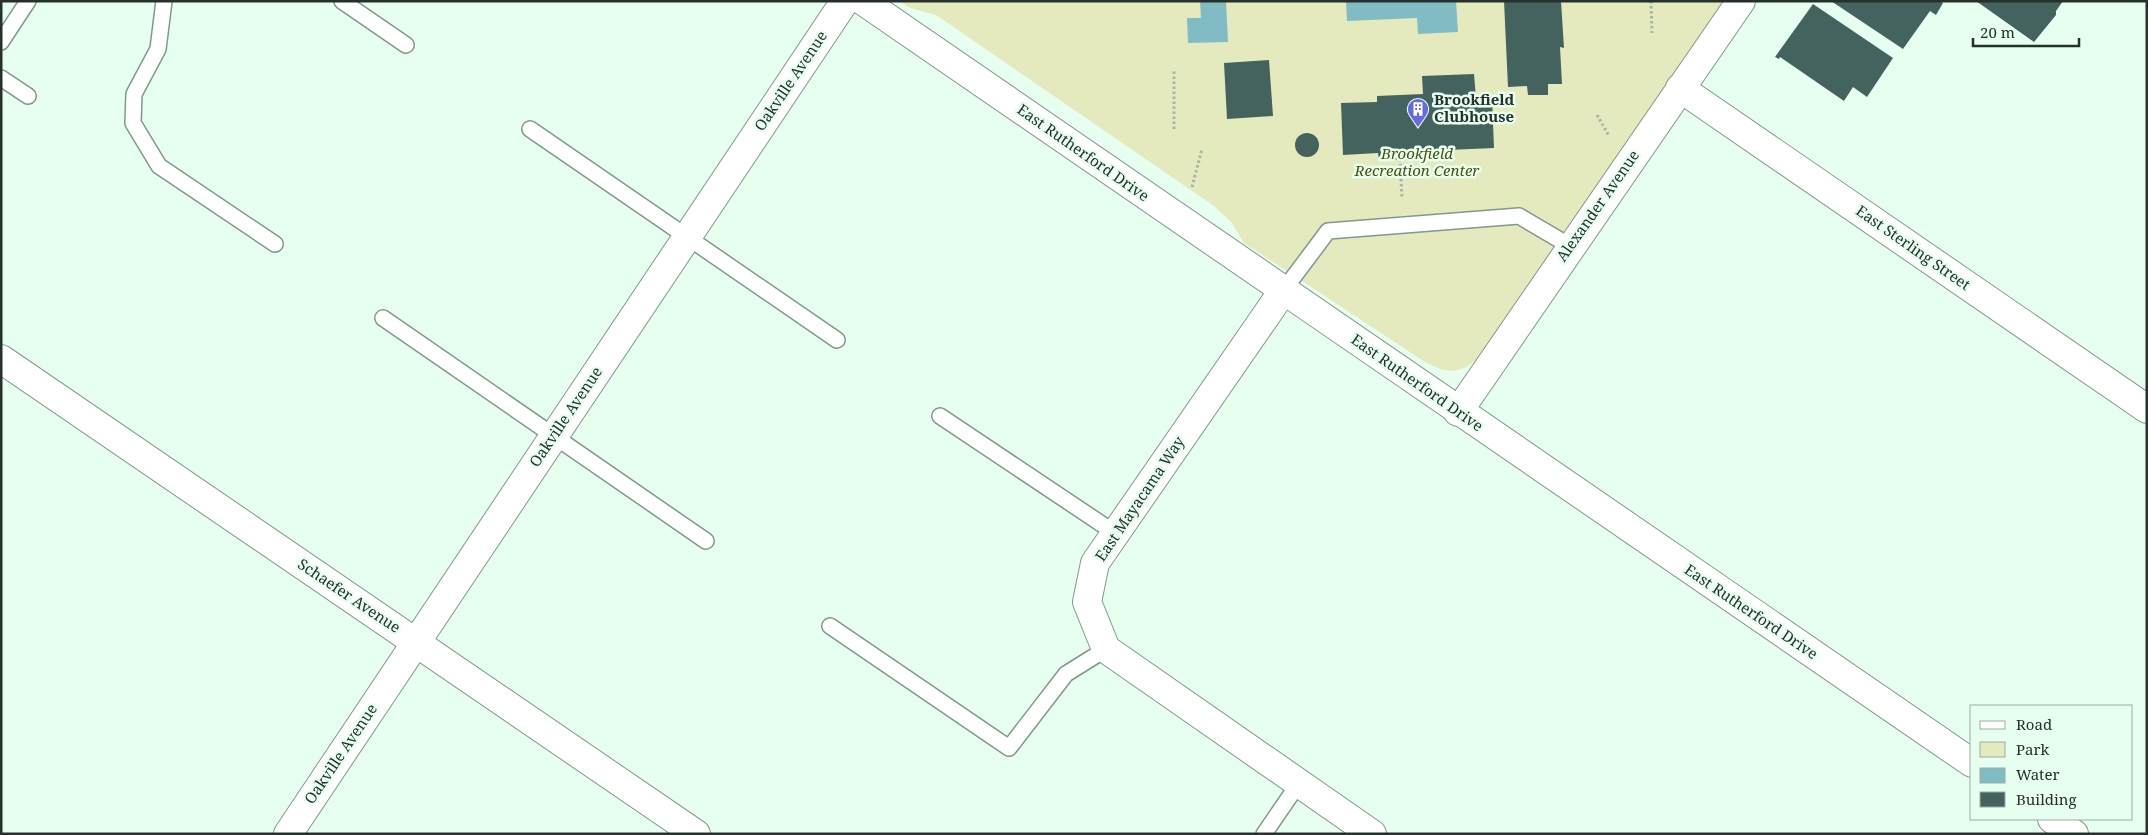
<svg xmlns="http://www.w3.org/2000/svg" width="2148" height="835" font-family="'Noto Serif',serif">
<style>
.green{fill:#e4eabd}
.water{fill:#81bbc3}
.building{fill:#44635e}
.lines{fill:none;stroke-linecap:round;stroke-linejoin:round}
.lane-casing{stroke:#7f9a8b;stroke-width:18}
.street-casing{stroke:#7f9a8b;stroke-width:30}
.secondary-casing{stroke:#7f9a8b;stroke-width:30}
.path{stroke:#a4b7ac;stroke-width:3;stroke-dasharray:2.5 2.5;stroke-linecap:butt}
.lane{stroke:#fff;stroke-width:15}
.street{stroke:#fff;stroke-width:28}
.secondary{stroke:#fff;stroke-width:28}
.labels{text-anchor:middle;stroke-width:5;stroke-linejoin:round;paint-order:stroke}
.street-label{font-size:15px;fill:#26312b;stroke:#e7fff1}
.poi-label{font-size:15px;font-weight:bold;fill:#26312b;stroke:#e7fff1;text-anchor:start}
.park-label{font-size:15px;font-style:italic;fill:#4c5105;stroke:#e7fff1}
</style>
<rect width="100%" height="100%" fill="#e7fff1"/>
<!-- green -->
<path class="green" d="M899 1H1725L1485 351C1466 372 1451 377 1425 362L1244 243 1232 223 1214 206 936 15 910 8Z"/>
<!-- water -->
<g class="water">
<path d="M1200 1H1226L1228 42 1188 43 1187 18H1201Z"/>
<path d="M1346 1H1456L1458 32 1418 34 1417 18 1347 21Z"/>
</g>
<!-- building -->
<g class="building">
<path d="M1504 1H1561L1564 48 1560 47 1562 84H1548V95H1528L1527 86 1508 87Z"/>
<path d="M1831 1H1940L1943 3 1936 15 1930 11 1903 49Z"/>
<path d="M1976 1H2063L2056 11V15L2034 42Z"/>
<path d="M1813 4 1893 58 1867 97 1853 87 1844 101 1780 57 1779 59 1775 57Z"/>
<path d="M1269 60 1273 116 1227 119 1224 63Z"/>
<path d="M1474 74 1476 98H1492L1494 148 1424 151V159L1379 160 1378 153 1343 155 1341 103 1377 102V96L1423 94 1422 76Z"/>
<circle cx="1307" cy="145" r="12"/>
</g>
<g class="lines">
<!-- lane casing -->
<g class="lane-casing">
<g id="lane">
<path d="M164 1 158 49 134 94 133 123 159 166 275 244"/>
<path d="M342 1 406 45"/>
<path d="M1 42 28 1"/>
<path d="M1 78 28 96"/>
<path d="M530 129 837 340"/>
<path d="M1283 291 1328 231 1519 216 1570 246"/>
<path d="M383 318 706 541"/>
<path d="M940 416 1115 533"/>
<path d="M830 626 1009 748 1066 674 1106 649"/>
<path d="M1264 834 1299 783"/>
</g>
</g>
<!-- street casing -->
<g class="street-casing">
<g id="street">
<path d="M863 1 1972 763"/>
<path d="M1680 88 2147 409"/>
<path d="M1283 291 1095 563 1087 602 1106 649 1372 834"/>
<path d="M1458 412 1741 1"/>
<path d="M2052 819 2074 834"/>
<path d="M288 834 845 1"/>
</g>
</g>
<!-- secondary casing -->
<g class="secondary-casing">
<path id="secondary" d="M1 359 696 834"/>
</g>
<!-- path -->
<g class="path">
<path d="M1651 1 1652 33"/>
<path d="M1597 115 1609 136"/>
<path d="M1174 129V70"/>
<path d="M1400 159 1402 199"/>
<path d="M1192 187 1202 149"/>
</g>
<!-- lane -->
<use href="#lane" class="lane"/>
<!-- street -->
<use href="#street" class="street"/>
<!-- secondary -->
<use href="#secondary" class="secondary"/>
</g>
<!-- icons -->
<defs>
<g id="building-pin" transform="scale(1.125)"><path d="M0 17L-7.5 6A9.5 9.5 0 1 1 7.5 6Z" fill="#656ae2" stroke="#e7fff1"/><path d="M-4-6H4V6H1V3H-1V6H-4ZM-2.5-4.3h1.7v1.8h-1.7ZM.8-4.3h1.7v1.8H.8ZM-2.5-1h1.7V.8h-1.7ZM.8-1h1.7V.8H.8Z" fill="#fff"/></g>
</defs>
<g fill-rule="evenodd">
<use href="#building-pin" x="1418" y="109"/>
</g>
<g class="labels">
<!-- street labels -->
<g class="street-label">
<text transform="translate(791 81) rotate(-56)" y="5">Oakville Avenue</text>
<text transform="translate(1083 153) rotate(35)" y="5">East Rutherford Drive</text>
<text transform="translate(1598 206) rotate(-55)" y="5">Alexander Avenue</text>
<text transform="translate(1913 248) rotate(35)" y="5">East Sterling Street</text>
<text transform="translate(1417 383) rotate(35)" y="5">East Rutherford Drive</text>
<text transform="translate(566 417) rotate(-56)" y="5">Oakville Avenue</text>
<text transform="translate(1140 499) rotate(-56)" y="5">East Mayacama Way</text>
<text transform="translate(349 596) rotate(34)" y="5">Schaefer Avenue</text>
<text transform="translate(1751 612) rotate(34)" y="5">East Rutherford Drive</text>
<text transform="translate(341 754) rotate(-56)" y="5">Oakville Avenue</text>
</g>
<!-- poi labels -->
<g class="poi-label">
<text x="1434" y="105">Brookfield<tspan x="1434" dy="17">Clubhouse</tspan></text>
</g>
<!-- park labels -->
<g class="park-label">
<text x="1417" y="159">Brookfield<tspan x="1417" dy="17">Recreation Center</tspan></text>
</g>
</g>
<!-- border -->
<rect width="2148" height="835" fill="none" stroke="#26312b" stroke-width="5"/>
<!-- legend -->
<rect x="1970" y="705" width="162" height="115" fill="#e7fff1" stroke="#9aada2"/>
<rect x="1980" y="721" width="25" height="8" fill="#ffffff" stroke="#9aada2"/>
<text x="2016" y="730" font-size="15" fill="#26312b">Road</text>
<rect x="1980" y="742" width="25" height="15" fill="#e4eabd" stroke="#9aada2"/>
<text x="2016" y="755" font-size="15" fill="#26312b">Park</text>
<rect x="1980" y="768" width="25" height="15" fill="#81bbc3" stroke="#9aada2"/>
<text x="2016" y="780" font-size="15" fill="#26312b">Water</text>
<rect x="1980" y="792" width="25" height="15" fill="#44635e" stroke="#9aada2"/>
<text x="2016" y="805" font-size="15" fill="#26312b">Building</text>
<!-- scale -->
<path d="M1973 38v8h106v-8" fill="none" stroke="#26312b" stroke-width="2.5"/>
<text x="1980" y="38" font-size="15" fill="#26312b" stroke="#e7fff1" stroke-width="4" paint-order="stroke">20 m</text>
</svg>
